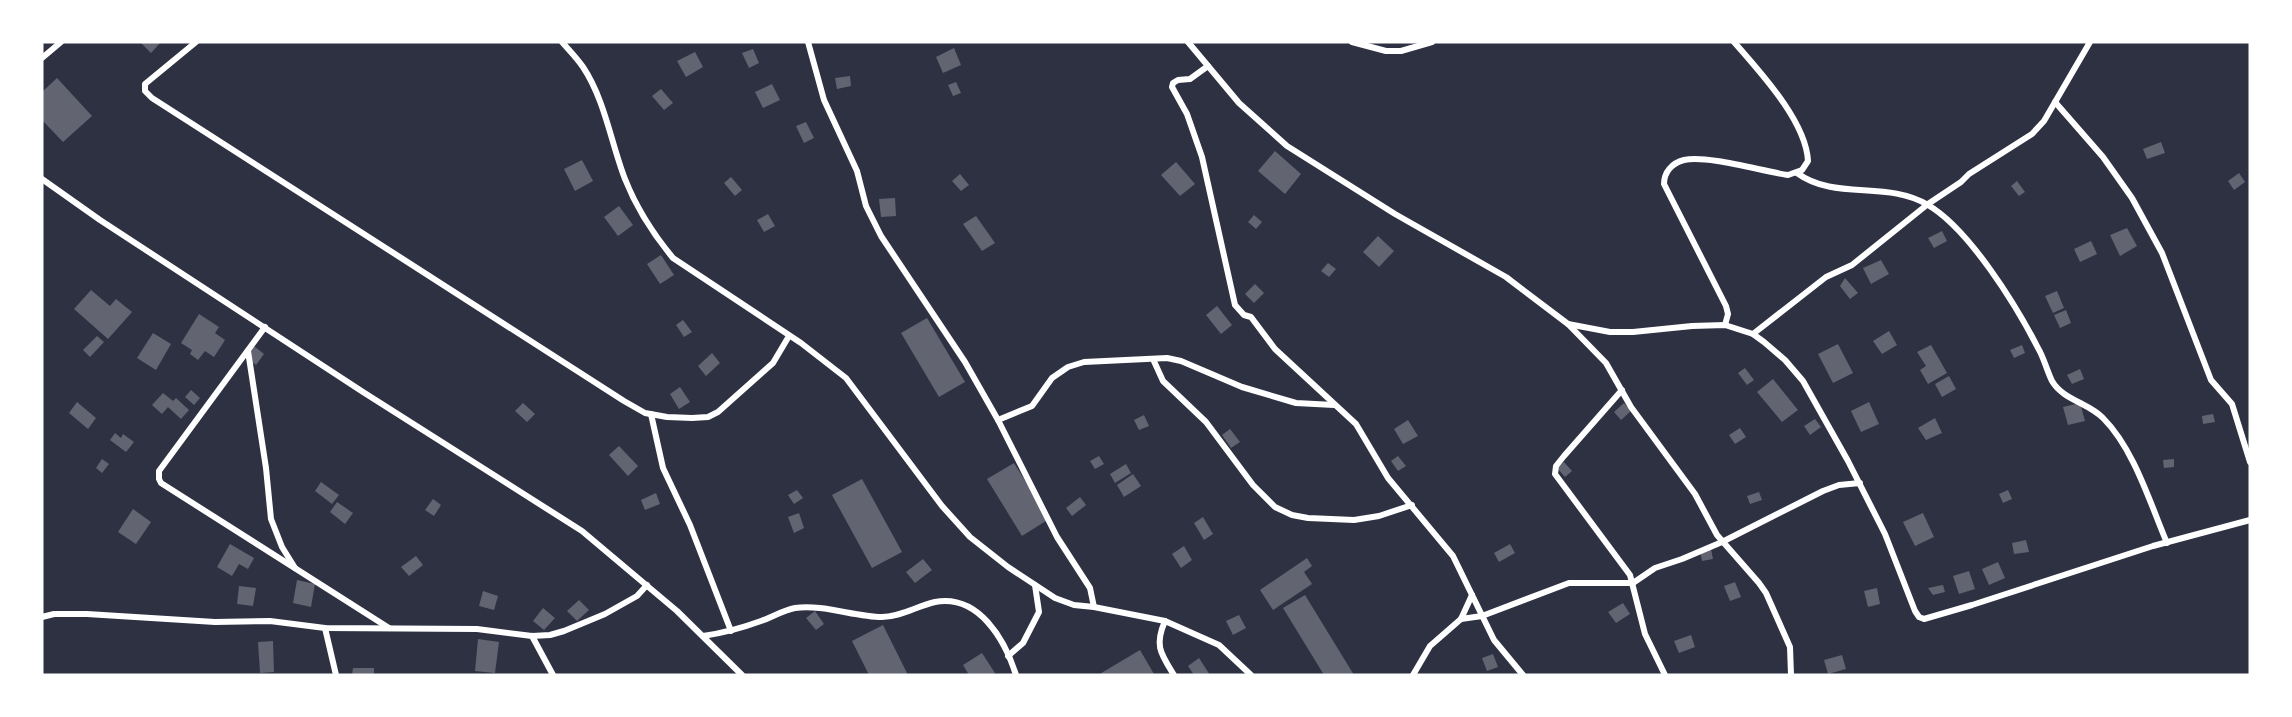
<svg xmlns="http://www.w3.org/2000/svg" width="2292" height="717" font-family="Inter,sans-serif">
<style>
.building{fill:#626471}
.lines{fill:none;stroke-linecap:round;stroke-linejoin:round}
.minor{stroke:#fff;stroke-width:6}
</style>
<rect width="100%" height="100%" fill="#2d3142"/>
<!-- building -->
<g class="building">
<path d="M140 42H161L151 53Z"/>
<path d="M954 48 961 65 943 73 936 57Z"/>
<path d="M753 49 759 63 749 68 742 53Z"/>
<path d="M695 52 703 67 686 77 677 61Z"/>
<path d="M850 76 851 86 837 89 835 78Z"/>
<path d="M57 78 92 116 63 142 42 120V92Z"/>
<path d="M956 82 961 93 953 96 948 85Z"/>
<path d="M772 84 780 100 763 108 755 92Z"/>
<path d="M661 89 673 103 664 110 652 96Z"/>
<path d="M806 122 814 138 804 143 796 126Z"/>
<path d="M2161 142 2165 153 2147 159 2143 149Z"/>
<path d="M1275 151 1301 174 1285 194 1258 171Z"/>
<path d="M582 160 593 181 575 191 564 169Z"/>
<path d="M1176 162 1195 184 1180 196 1161 175Z"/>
<path d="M2239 173 2245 182 2234 190 2228 181Z"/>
<path d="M960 174 969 185 961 191 952 181Z"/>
<path d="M731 177 742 190 735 196 724 183Z"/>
<path d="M2017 181 2025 192 2019 196 2011 186Z"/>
<path d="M895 198 896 216 881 217 879 199Z"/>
<path d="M619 206 633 225 618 236 604 217Z"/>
<path d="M768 214 775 226 764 232 757 220Z"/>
<path d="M1254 215 1262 222 1256 229 1248 222Z"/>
<path d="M976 216 995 243 982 251 963 224Z"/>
<path d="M2127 228 2137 246 2120 256 2110 235Z"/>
<path d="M1942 231 1947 241 1934 248 1928 238Z"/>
<path d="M1378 236 1394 251 1379 267 1363 252Z"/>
<path d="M2091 241 2097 254 2080 262 2074 249Z"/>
<path d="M661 255 674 275 660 284 647 264Z"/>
<path d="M1881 260 1889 274 1871 284 1863 268Z"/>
<path d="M1328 263 1336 269 1329 277 1321 271Z"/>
<path d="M1845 278 1858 293 1850 299 1840 286Z"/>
<path d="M1255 284 1264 293 1254 303 1245 294Z"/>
<path d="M91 290 110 306 116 299 132 312 108 339 74 309Z"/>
<path d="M2057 291 2064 308 2053 313 2045 296Z"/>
<path d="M1217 306 1232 325 1221 334 1206 315Z"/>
<path d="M2066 310 2071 323 2060 328 2054 315Z"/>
<path d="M199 314 219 327 215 333 225 340 214 357 205 351 198 360 190 354 192 350 181 343Z"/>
<path d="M927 318 965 382 939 397 901 333Z"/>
<path d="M683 320 692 332 684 337 676 325Z"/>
<path d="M1889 331 1897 345 1882 354 1873 341Z"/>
<path d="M153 333 171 344 156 370 137 358Z"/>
<path d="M97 336 104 342 90 357 83 350Z"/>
<path d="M1838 344 1853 373 1833 383 1818 354Z"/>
<path d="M1931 345 1947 373 1928 384 1920 370 1926 366 1917 352Z"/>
<path d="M2022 345 2025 353 2014 358 2010 350Z"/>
<path d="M254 346 264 354 256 365 245 357Z"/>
<path d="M712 353 720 363 706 376 698 366Z"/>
<path d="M1745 368 1754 380 1747 385 1738 373Z"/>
<path d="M2080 369 2084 379 2072 384 2067 375Z"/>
<path d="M1949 376 1956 389 1942 397 1935 384Z"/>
<path d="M1773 379 1798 410 1782 422 1757 392Z"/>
<path d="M680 387 690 402 679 409 670 394Z"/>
<path d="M191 390 200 398 194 405 185 397Z"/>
<path d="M163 393 173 401 176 398 189 410 181 419 168 407 162 414 152 405Z"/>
<path d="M77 402 96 418 88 429 69 413Z"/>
<path d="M1869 402 1879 424 1861 432 1851 411Z"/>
<path d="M523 403 535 414 527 422 515 411Z"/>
<path d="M1624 403 1631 411 1621 420 1614 412Z"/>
<path d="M2080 403 2085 421 2068 425 2063 407Z"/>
<path d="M2213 414 2215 422 2203 424 2202 416Z"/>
<path d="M1144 415 1149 426 1139 430 1134 420Z"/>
<path d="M1935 418 1942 433 1926 440 1918 428Z"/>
<path d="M1815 419 1821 427 1810 435 1804 426Z"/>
<path d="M1408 420 1418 436 1403 444 1394 429Z"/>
<path d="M1740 428 1746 437 1735 444 1729 435Z"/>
<path d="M1230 429 1240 442 1231 448 1222 435Z"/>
<path d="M115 433 121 438 123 434 134 442 126 452 110 440Z"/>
<path d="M619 446 638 466 628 476 609 455Z"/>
<path d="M1099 456 1104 464 1095 469 1090 461Z"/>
<path d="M1398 456 1406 466 1398 471 1391 461Z"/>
<path d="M102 459 109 464 102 473 96 468Z"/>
<path d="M2174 459V467L2164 468 2163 460Z"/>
<path d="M1564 462 1572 471 1565 477 1557 468Z"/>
<path d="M1014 463 1049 519 1022 536 987 479Z"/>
<path d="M1126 464 1131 473 1115 483 1110 474Z"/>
<path d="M1133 474 1141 486 1124 497 1117 485Z"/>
<path d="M862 479 902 552 872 568 832 495Z"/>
<path d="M321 482 339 495 332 504 315 491Z"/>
<path d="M797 490 803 498 794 504 788 495Z"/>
<path d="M2008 490 2012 499 2003 503 1999 494Z"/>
<path d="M1759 492 1762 500 1750 504 1747 496Z"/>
<path d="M656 493 660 504 645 510 641 500Z"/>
<path d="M1080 497 1086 505 1072 516 1066 508Z"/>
<path d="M433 499 441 505 434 516 425 510Z"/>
<path d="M337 502 353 513 345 524 330 512Z"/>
<path d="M133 509 151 522 136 544 118 532Z"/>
<path d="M799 513 804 528 794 533 788 517Z"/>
<path d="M1923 513 1934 537 1915 546 1903 522Z"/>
<path d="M1203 517 1213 534 1204 540 1194 523Z"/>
<path d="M2026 540 2029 552 2014 554 2012 543Z"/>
<path d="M230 544 254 558 248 569 239 564 232 576 217 567Z"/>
<path d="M1510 544 1515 553 1499 562 1494 553Z"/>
<path d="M1184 546 1192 560 1181 568 1172 554Z"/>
<path d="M1711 549 1713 559 1702 561 1700 551Z"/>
<path d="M416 556 423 565 409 576 401 567Z"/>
<path d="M1307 558 1312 566 1304 572 1312 584 1273 610 1260 590Z"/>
<path d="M923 559 932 570 915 583 906 572Z"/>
<path d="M1998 562 2005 578 1989 585 1982 569Z"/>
<path d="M1969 571 1975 589 1959 594 1953 576Z"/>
<path d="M297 580 315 584 311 607 293 603Z"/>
<path d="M1735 582 1741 597 1730 601 1724 586Z"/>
<path d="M1943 585 1945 592 1933 595 1928 588Z"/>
<path d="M239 586 256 588 253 606 237 604Z"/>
<path d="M1877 588 1880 604 1868 607 1864 591Z"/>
<path d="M483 591 498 596 494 610 479 606Z"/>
<path d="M1305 595 1354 675H1324L1283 608Z"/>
<path d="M579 600 589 610 577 621 567 611Z"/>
<path d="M1623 603 1630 614 1616 623 1608 612Z"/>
<path d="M543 608 555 618 544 630 533 621Z"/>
<path d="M815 611 824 624 816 630 806 618Z"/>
<path d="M1239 615 1246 628 1233 635 1226 621Z"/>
<path d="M883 625 908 675H869L852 641Z"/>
<path d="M1691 635 1695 647 1679 653 1674 641Z"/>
<path d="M478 639 499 642 495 673 475 671Z"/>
<path d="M273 641 274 672 260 673 258 642Z"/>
<path d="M1140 650 1154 674 1098 675Z"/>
<path d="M982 653 995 673 991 675H969L963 665Z"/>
<path d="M1493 654 1498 667 1487 671 1482 658Z"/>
<path d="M1842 655 1846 669 1828 674 1824 660Z"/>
<path d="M1199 658 1210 675H1194L1188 666Z"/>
<path d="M353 668H374V675H352Z"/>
</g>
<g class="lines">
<!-- minor -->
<g class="minor">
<path d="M196 42 145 84V91L152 98 624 401 645 413 667 417 692 418 708 417 718 412 773 363 789 336"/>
<path d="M562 42C569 50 577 58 583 67 605 100 611 143 625 179 636 207 654 235 673 258L801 343 846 378 942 506 970 537 1008 567 1055 598 1074 605 1094 607"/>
<path d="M808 42 824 100 857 171 866 206 881 236 965 362 998 420 1057 537 1090 588 1094 607 1165 621 1219 645 1251 675"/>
<path d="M1188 42 1239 103 1287 146 1395 214 1506 277 1568 324 1606 363 1631 407 1695 494 1717 535 1759 583 1766 593 1790 647 1791 675"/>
<path d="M1352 42 1386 51H1401L1432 42"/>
<path d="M42 58 61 42"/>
<path d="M1208 66 1190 79 1178 80 1173 83 1172 87 1187 114 1202 157 1235 305 1244 315 1251 317 1275 349 1356 424 1388 478 1453 556 1494 640 1523 675"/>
<path d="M2055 102 2103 157 2132 198 2162 253 2211 380 2232 404 2250 462"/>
<path d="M1797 173C1835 201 1887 180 1928 205 1969 229 2016 305 2038 348 2044 358 2047 371 2052 381 2063 400 2089 403 2103 418 2134 449 2150 503 2167 543"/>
<path d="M42 179 100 220 363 392 582 531 677 611 742 675"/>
<path d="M1568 324 1610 332H1633L1692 326 1725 325 1753 334 1764 342 1785 360 1803 381 1848 461 1885 534 1915 611 1919 617 1924 619 1972 605 2153 546 2250 520"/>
<path d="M1725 325 1728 314 1726 306 1664 184C1664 172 1672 163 1684 160 1708 155 1761 171 1788 175L1802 170 1808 161C1806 121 1760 72 1734 42"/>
<path d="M265 327 159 471V479L161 483 389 628"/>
<path d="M1753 334 1826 277 1852 265 1928 204 1961 182 1969 174 2032 134 2044 121 2090 42"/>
<path d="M248 351 266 468 271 519 282 547 295 568"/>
<path d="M1153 359 1163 381 1206 422 1253 485 1275 507 1292 515 1308 518 1354 520 1379 516 1412 505"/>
<path d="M1622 390 1564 456 1556 466 1555 474 1630 575 1645 634 1665 675"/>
<path d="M651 414 663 468 690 525 731 631"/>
<path d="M998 420 1032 406 1052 378 1068 367 1084 362 1167 358 1181 361 1242 387 1296 403 1334 405"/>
<path d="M42 617 54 614H87L215 622 270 621 325 628 477 629 532 636 550 635 564 631 605 614 637 596 647 585"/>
<path d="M1461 619 1482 616 1569 583H1633L1655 568 1682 559 1722 542 1823 491 1839 485 1860 483"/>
<path d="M1165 621C1154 646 1161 654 1174 675"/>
<path d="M325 628 336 675"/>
<path d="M532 636 553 675"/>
<path d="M703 636C723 633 742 628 761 621 772 617 784 610 795 608 823 604 855 617 882 617 901 617 917 606 935 602 979 594 1005 640 1016 675"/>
<path d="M1008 656 1023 643 1039 612 1035 585"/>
<path d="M1413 675 1430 646 1461 619 1472 595"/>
</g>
</g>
<!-- border -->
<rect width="2292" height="717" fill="none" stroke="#ffffff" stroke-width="87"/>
</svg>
